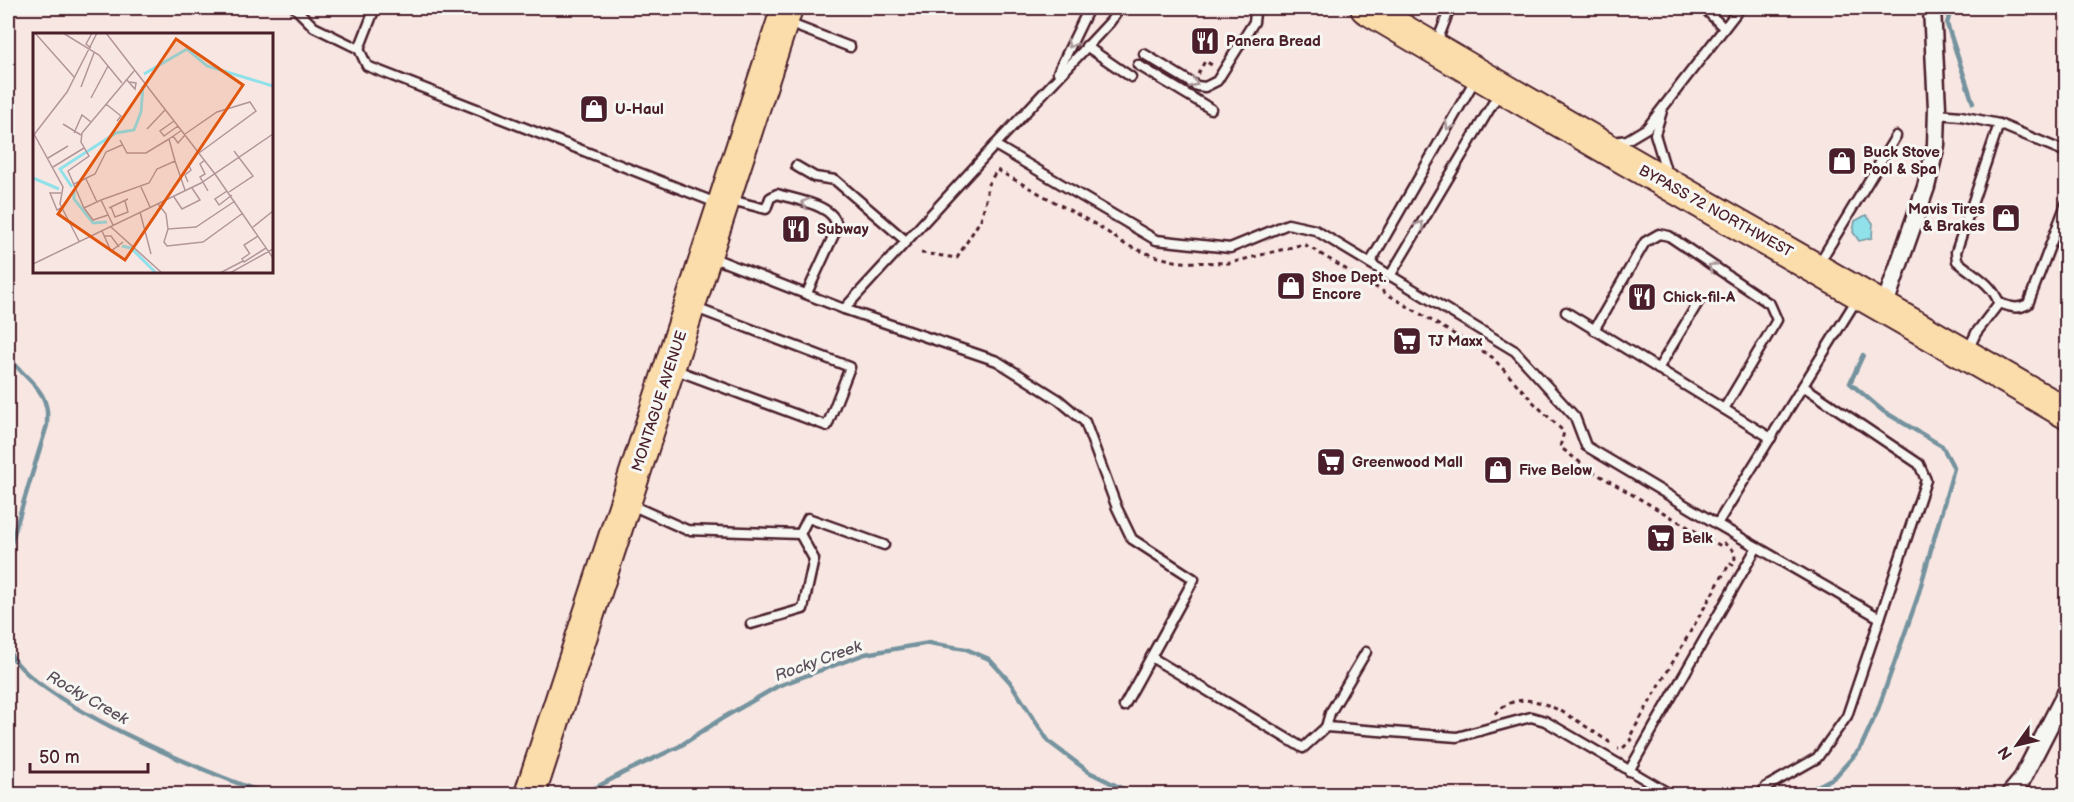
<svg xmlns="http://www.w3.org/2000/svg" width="2074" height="802" font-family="'Balsamiq Sans',sans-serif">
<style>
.water{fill:#90e1ea;stroke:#74939e;stroke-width:1.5}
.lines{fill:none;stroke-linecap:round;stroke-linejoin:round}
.stream{stroke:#74939e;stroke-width:4.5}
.lane-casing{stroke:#4a1f2b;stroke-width:13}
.street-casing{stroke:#4a1f2b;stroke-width:21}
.highway-casing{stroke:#4a1f2b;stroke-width:34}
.path{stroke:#4a1f2b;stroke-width:3;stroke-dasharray:4.5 4.5;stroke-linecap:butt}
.lane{stroke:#f6f6f2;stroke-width:8}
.street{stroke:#f6f6f2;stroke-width:16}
.highway{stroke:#fbddab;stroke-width:30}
.oneway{stroke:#a99598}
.labels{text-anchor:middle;stroke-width:6;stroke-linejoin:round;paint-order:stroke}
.poi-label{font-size:15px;font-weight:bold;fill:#4a1f2b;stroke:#f6f6f2;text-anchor:start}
.street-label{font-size:15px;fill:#4a1f2b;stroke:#f6f6f2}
.water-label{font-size:16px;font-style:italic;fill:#5c505b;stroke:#f6f6f2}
.inset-river{fill:none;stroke:#90e1ea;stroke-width:3}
.inset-road{fill:none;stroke:#b29699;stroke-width:1.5}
.view{fill:#e0560e;fill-opacity:0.15;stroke:#e0560e;stroke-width:3}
.inset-edge{fill:none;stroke:#4a1f2b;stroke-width:3}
</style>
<rect width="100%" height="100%" fill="#f8e6e2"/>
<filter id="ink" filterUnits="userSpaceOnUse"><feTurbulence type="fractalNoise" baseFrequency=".0167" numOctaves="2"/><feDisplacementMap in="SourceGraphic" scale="12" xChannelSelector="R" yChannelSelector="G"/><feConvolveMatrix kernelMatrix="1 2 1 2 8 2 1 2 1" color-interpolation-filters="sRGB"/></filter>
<g filter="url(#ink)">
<!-- water -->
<path class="water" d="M1866 215 1873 223 1872 238 1859 241 1853 232 1855 221Z"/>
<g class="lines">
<!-- stream -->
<g class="stream">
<path d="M1951 8 1947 24 1973 103"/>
<path d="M8 296V303"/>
<path d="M8 355C18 373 42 385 46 406 48 412 47 419 47 425L8 553"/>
<path d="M8 649C28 700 212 775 267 794"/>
<path d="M584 794 623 773 680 746 721 719 778 686 865 654 929 643 966 649 989 659 1010 682 1049 742 1089 772 1133 794"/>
<path d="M1803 794 1835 777 1860 749 1877 712 1917 599 1954 468 1942 446 1883 411 1850 383 1863 355"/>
</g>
<!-- lane casing -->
<g class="lane-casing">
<g id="lane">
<path d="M295 8 314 27 359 49 367 66 719 204"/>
<path d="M1120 8 1110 22 995 145 1156 240 1230 248 1288 224 1315 230 1515 351 1575 417 1586 446 1717 524"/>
<path d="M1704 8 1724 28"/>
<path d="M788 23 850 47"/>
<path d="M1437 42 1450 8"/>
<path d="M1086 46 1131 77"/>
<path d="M359 49 375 8"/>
<path d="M1144 54 1197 86 1205 87 1217 81 1254 22 1255 13"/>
<path d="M1138 65 1211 109"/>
<path d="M1058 72 1089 8"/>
<path d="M1662 111 1655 134 1667 174"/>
<path d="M1937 114 1961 116 1999 124 2066 152"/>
<path d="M1613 142 1627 140 1647 128 1740 8"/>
<path d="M796 166 815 177 835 180 906 241"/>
<path d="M731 200 766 209 770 198 777 194C796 200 837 205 837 228L807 293"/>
<path d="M711 257 844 309 995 145"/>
<path d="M1370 263 1476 78"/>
<path d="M1818 265 1896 136"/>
<path d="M1390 276 1499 93"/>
<path d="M1999 303C1991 282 1973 275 1957 261L1956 252 1999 124"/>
<path d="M844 309 997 361 1059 400 1085 422 1117 508 1132 539 1194 579 1124 706"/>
<path d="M1566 312 1771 438"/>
<path d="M1594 330 1645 242 1659 234 1669 236 1770 304 1777 320 1724 409"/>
<path d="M1968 350 1976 333 1999 303C2010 307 2017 310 2028 304L2066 204"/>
<path d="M1658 369 1699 301"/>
<path d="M676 370 827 426 850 367 693 307"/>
<path d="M1803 386 1919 464 1926 480 1880 618"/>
<path d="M629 504 687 530 800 534 808 518 884 545"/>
<path d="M751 624 803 609 814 559 800 534"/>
<path d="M1151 657 1303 748 1326 727 1457 737 1531 717 1545 721 1670 794"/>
<path d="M1326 727 1330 713 1366 652"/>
<path d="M1629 771 1757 547"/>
<path d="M1761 794 1766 787 1817 758 1847 716 1880 618 1717 524 1857 299"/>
</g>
</g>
<!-- street casing -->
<g class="street-casing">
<g id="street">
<path d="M1884 307 1926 187 1936 145 1937 108 1932 8"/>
<path d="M2010 794 2021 781 2066 693"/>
</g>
</g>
<!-- highway casing -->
<g class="highway-casing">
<g id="highway">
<path d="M1366 8C1598 146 1833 277 2066 413"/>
<path d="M530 794 787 8"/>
</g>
</g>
<!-- path -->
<g class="path">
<path d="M1198 74 1205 61 1212 65"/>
<path d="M921 253 957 258 981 219 987 196V186L997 170 1100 227 1126 245 1154 256 1179 262 1230 263 1304 244 1492 357 1535 404 1564 432 1560 447 1590 470 1721 546 1724 543 1734 551 1735 558 1733 565 1730 563 1629 738 1631 740 1622 749H1618"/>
<path d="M1495 714C1528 677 1579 724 1611 743V746"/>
</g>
<!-- lane -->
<use href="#lane" class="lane"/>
<!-- street -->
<use href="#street" class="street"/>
<!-- highway -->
<use href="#highway" class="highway"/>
</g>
<!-- one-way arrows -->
<defs><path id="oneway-chevron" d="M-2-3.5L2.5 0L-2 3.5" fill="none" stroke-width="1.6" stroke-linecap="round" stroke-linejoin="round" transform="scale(1.5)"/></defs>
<g class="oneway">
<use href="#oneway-chevron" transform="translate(1071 44) rotate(116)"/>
<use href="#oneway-chevron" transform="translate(1194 83) rotate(23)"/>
<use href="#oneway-chevron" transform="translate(1449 126) rotate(120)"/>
<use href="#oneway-chevron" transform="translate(805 203) rotate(-163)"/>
<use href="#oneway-chevron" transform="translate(1420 225) rotate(-59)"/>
<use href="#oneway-chevron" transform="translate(1712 267) rotate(-145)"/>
</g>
</g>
<!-- icons -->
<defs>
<g id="restaurant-square" transform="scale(1.5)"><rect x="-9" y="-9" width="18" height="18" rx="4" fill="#4a1f2b" stroke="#f6f6f2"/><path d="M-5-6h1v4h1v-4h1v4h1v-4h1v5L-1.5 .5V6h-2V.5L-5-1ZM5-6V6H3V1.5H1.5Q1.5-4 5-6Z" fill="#fff"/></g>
<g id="shop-square" transform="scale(1.5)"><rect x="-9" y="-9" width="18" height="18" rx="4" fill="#4a1f2b" stroke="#f6f6f2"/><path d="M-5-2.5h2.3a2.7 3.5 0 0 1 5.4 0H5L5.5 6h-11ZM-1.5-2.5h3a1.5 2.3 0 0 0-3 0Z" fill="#fff"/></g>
<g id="supermarket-square" transform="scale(1.5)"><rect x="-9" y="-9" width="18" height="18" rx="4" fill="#4a1f2b" stroke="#f6f6f2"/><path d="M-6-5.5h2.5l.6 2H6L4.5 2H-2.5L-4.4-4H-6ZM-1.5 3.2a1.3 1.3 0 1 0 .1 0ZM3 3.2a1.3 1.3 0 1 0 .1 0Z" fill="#fff"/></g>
</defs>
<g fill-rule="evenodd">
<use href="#restaurant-square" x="1205" y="41"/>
<use href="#shop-square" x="594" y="109"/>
<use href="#shop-square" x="1842" y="161"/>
<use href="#shop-square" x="2006" y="218"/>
<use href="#restaurant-square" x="796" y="229"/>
<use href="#shop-square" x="1291" y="286"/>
<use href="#restaurant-square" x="1642" y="297"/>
<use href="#supermarket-square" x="1407" y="341"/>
<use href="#supermarket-square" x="1331" y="462"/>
<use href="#shop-square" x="1498" y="470"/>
<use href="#supermarket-square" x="1661" y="538"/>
</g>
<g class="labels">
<!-- poi labels -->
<g class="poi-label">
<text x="1226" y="46">Panera Bread</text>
<text x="615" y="114">U-Haul</text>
<text x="1863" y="157">Buck Stove<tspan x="1863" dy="17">Pool &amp; Spa</tspan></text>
<text x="1985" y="214" text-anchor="end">Mavis Tires<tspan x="1985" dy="17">&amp; Brakes</tspan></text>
<text x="817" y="234">Subway</text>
<text x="1312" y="282">Shoe Dept.<tspan x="1312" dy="17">Encore</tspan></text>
<text x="1663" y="302">Chick-fil-A</text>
<text x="1428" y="346">TJ Maxx</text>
<text x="1352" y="467">Greenwood Mall</text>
<text x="1519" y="475">Five Below</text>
<text x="1682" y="543">Belk</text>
</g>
<!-- street labels -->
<g class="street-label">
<text transform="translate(1716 211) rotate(29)" y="5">BYPASS 72 NORTHWEST</text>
<text transform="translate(659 401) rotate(-72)" y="5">MONTAGUE AVENUE</text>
</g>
<!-- water labels -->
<g class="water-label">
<text transform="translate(818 660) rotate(-20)" y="6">Rocky Creek</text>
<text transform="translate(88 697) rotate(30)" y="6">Rocky Creek</text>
</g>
</g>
<!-- overview -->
<g transform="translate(33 33)">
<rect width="240" height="240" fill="#f8e6e2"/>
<path class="inset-river" d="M111 41 154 16 174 33 240 53M0 145 26 156M39 154 27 136 83 100 101 97 108 79 110 53M41 157V166L60 190 74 189M89 213 98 215 123 240"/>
<path class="inset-road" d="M2 0 42 45M30 0 66 22 89 50M73 0 182 141M58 15 53 11 59 0M93 46 102 56 103 50 96 49M48 54 61 20M58 65 75 33M73 71 88 83 84 88M141 88 127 98 131 103 145 93M30 91 48 102M114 96 132 77M41 100 49 82 58 89M1 101 30 154 27 171 46 208M152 101 184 79 217 69 223 78 166 120M0 103 34 59 64 0M140 103 145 110 152 102M87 107 94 120H113L136 106M15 125 35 113M172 127 167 131 172 141 167 144 175 158M142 128 136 106 149 97M20 134 51 115M182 141 240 225M53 146 64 169M155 149 152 142 158 137 156 133M41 151 62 141 73 119 89 112M108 154 117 174M194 158 182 166 186 172 199 162M196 159 220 143 201 118M141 164 149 176 167 167 159 155M68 167 116 150 124 136 142 128 152 157M125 171 133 181 135 196 163 194 202 168M78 174 82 184 95 179 92 168M28 175 24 177 17 160H28M51 175 60 187 75 182M76 175 95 166M107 179 118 221M80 192 68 167 51 175 35 138 56 123 48 109 49 100 101 38M78 194 129 240M220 194 240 178M135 196 131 209 134 213 170 209 210 180M69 198 78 218 90 209M71 203H78L86 214M216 221 209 226 211 229 233 215M217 221 211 212 225 203M0 231 168 150 240 101M187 240 210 228M197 240 240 216"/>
<path class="view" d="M143 6 210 52 92 227 25 181Z"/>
<rect width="240" height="240" class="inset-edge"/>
</g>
<!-- margin -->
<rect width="2074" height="802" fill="none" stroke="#f6f6f2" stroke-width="30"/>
<rect x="15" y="15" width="2044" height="772" fill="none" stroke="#4a1f2b" stroke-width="2" filter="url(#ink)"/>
<!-- north arrow -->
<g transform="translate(2017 745) rotate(236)" stroke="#f6f6f2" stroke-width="4.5" paint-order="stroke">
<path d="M0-4.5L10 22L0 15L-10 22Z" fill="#4a1f2b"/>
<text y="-9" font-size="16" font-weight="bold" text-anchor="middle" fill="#4a1f2b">N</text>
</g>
<!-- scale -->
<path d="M30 763v9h118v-9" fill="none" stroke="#4a1f2b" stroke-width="3"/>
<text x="39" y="763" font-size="18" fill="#4a1f2b" stroke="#f6f6f2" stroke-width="4.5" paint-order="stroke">50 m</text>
</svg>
